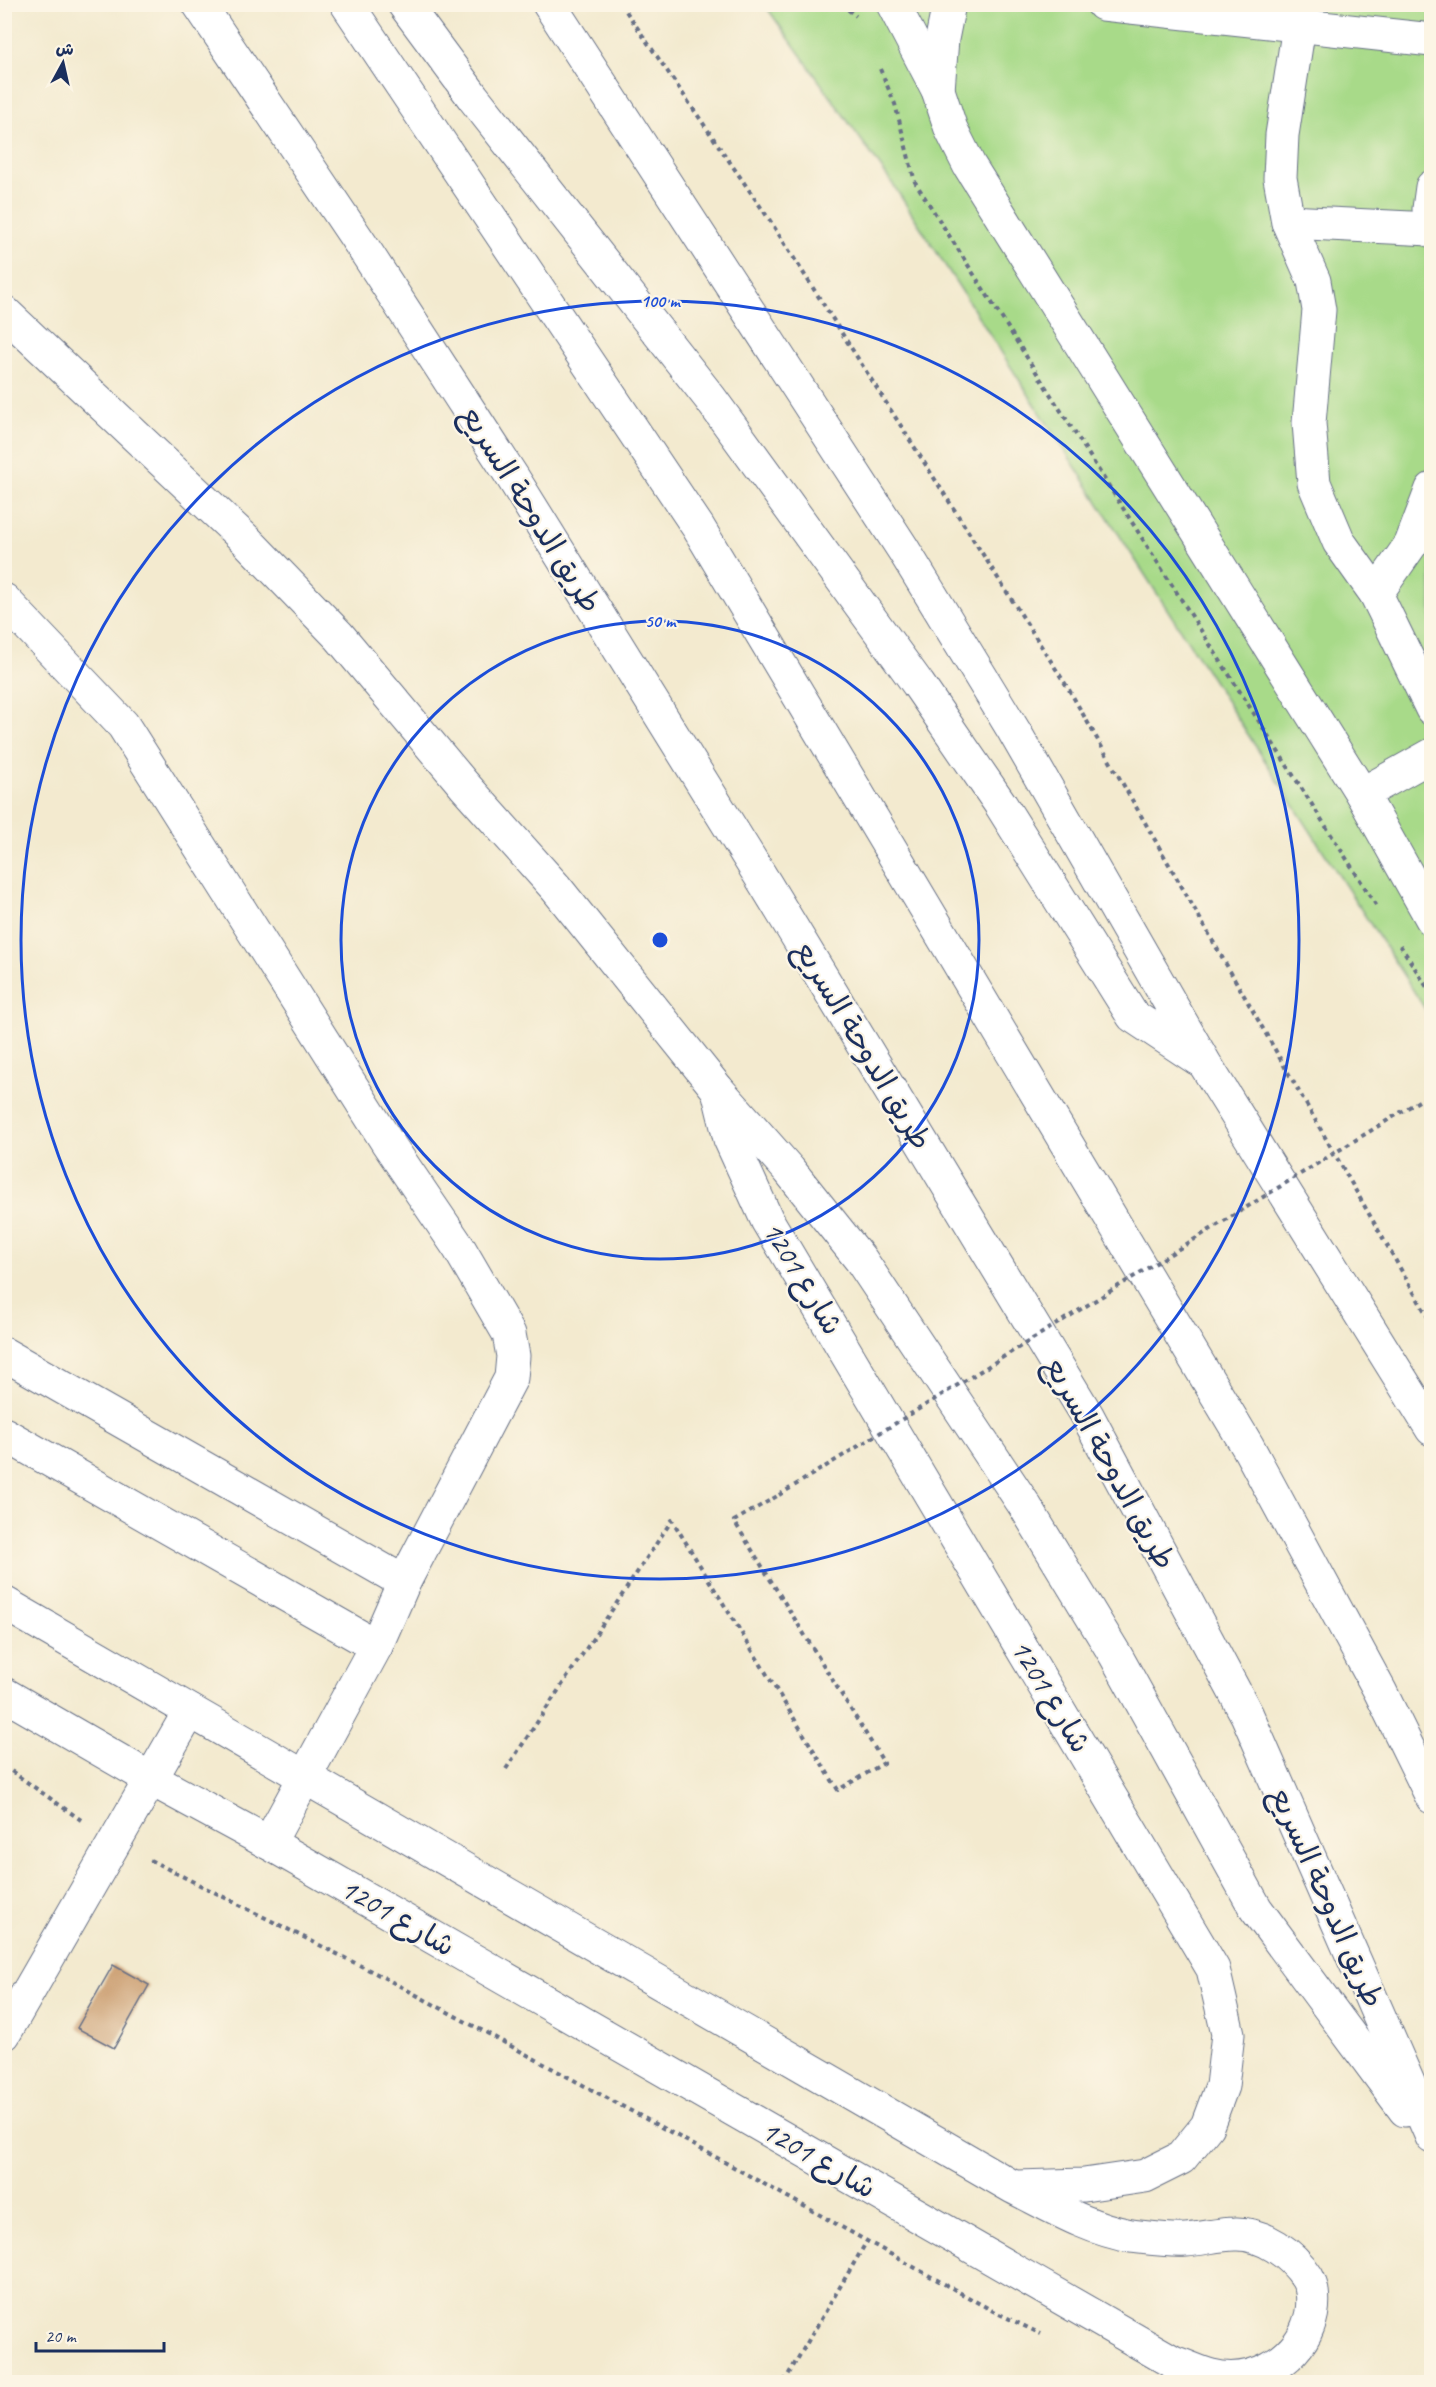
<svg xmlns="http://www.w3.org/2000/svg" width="1436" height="2387" font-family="Caveat,'Playpen Sans Arabic',sans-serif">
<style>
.green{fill:#a8da89;stroke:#628474;stroke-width:1.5}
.building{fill:#cfa57a}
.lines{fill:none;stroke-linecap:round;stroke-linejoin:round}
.minor-casing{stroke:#677086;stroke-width:35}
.highway-casing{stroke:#677086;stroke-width:35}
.path{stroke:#677086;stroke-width:4;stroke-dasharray:4.5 4.5;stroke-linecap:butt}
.minor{stroke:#fff;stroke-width:33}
.highway{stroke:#fff;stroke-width:33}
.path-bridge{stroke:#677086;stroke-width:4;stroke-dasharray:4.5 4.5;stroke-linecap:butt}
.ring{fill:none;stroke:#1d4ed8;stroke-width:3}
.labels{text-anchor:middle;stroke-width:4.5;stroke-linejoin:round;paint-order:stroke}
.street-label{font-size:30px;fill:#1b2f5e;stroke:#fcf5e5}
.centre{fill:#1d4ed8;stroke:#fcf5e5;stroke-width:3}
.ring-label{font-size:18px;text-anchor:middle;font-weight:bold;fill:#1d4ed8;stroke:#fcf5e5;stroke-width:4.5;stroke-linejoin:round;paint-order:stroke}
</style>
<rect width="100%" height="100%" fill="#fcf5e5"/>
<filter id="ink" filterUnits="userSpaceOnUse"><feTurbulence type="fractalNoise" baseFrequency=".0167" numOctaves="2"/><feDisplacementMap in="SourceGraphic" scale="12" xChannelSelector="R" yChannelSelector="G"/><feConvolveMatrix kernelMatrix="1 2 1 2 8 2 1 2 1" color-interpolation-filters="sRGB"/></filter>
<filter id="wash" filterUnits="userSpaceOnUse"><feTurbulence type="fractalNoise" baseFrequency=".008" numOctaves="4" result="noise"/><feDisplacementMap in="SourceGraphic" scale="24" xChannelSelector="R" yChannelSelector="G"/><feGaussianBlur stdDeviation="1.35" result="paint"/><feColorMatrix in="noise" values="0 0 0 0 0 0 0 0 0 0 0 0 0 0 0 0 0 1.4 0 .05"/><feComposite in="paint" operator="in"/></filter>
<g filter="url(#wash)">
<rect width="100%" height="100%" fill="#f3eacf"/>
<!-- green -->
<path class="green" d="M765 5H1431V1018L894 186Z"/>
<g id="blocks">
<!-- building -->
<path class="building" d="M113 1965 149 1985 114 2048 77 2028Z"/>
</g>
</g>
<g filter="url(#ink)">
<use href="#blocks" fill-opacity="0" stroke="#677086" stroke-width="1.5"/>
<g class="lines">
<!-- minor casing -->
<g class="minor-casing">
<g id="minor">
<path d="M893 4 938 90 951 129 969 165 1362 794 1432 919"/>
<path d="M1103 4 1432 40"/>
<path d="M1299 26 1282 135 1280 178 1288 222 1314 281 1319 310 1309 423 1314 483 1339 542 1376 594 1432 709"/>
<path d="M938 90 942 39 949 4"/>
<path d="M1432 187 1429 209 1432 231"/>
<path d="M1288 222 1431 229"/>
<path d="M1376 594 1411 544 1432 489"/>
<path d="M4 600 123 725 387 1142 459 1248 509 1334 513 1356 511 1378 404 1582 376 1646 269 1843"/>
<path d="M1362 794 1432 755"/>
<path d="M718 1090 730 1139 767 1220 1213 1969 1228 2034 1222 2086 1207 2126 1181 2158 1145 2176 1084 2185 1018 2187"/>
<path d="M4 1354 404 1582"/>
<path d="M4 1434 376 1646"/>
<path d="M4 1603 1013 2187C1051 2206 1089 2229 1131 2236 1148 2238 1168 2241 1186 2240 1202 2239 1219 2234 1235 2234 1264 2233 1292 2254 1307 2277 1315 2291 1314 2311 1308 2326 1295 2362 1251 2386 1212 2376 1199 2373 1186 2366 1173 2362L269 1843 151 1779 4 1694"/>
<path d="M4 2034 190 1711"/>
</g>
</g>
<!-- highway casing -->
<g class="highway-casing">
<g id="highway">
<path d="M199 4 368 255 513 478 766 885 1087 1415 1247 1715 1432 2137"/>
<path d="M347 4 698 527 1248 1447 1380 1691 1432 1797"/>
<path d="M404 4 473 97 710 398 918 684 1001 805 1133 1016 1198 1059"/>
<path d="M549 4 903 549 1014 731 1205 1064 1432 1429"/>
<path d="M4 312 247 541 339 636 464 785 556 888 718 1090 789 1170 861 1260 1025 1506 1116 1656 1256 1909 1405 2110"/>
</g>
</g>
<!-- path -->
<g class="path">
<path d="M621 4 769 219 1068 688 1432 1324"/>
<path d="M841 4 856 16"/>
<path d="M880 69 895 104 915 182 1376 905"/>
<path d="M1400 945 1432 995"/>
<path d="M4 1766 81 1820"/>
<path d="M506 1769 672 1520 838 1790 884 1763 734 1521 779 1495"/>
<path d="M150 1860 383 1977 683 2139 993 2311 1041 2334"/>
<path d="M784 2382 867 2241"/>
</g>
<!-- minor -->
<use href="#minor" class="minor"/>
<!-- highway -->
<use href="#highway" class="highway"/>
<!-- path-bridge -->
<path class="path-bridge" d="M779 1495 1432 1093"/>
</g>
</g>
<!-- distance rings -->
<g class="ring">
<circle cx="660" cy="940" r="319"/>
<circle cx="660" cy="940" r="639"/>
</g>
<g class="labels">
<!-- street labels -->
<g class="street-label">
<text transform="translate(531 509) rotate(58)" y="10">طريق الدوحة السريع</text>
<text transform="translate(863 1045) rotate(59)" y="10">طريق الدوحة السريع</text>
<text transform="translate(803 1278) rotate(59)" y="10">شارع 1201</text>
<text transform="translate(1110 1463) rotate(61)" y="10">طريق الدوحة السريع</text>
<text transform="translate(1051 1696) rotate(59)" y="10">شارع 1201</text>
<text transform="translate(1327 1897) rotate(66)" y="10">طريق الدوحة السريع</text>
<text transform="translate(398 1917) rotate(30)" y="10">شارع 1201</text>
<text transform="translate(819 2159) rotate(30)" y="10">شارع 1201</text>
</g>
</g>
<circle cx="660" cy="940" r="9" class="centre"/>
<g class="ring-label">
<text x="660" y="307">100 m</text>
<text x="660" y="627">50 m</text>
</g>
<!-- margin -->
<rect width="1436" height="2387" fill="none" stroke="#fcf5e5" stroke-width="24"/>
<!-- north arrow -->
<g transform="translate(63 63) rotate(8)" stroke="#fcf5e5" stroke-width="4.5" paint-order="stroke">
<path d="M0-4.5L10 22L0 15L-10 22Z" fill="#1b2f5e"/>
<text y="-9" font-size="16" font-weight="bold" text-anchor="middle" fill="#1b2f5e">ش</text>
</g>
<!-- scale -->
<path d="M36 2342v9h128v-9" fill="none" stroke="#1b2f5e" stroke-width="3"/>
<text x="45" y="2342" font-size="18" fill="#1b2f5e" stroke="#fcf5e5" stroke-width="4.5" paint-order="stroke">20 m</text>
</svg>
